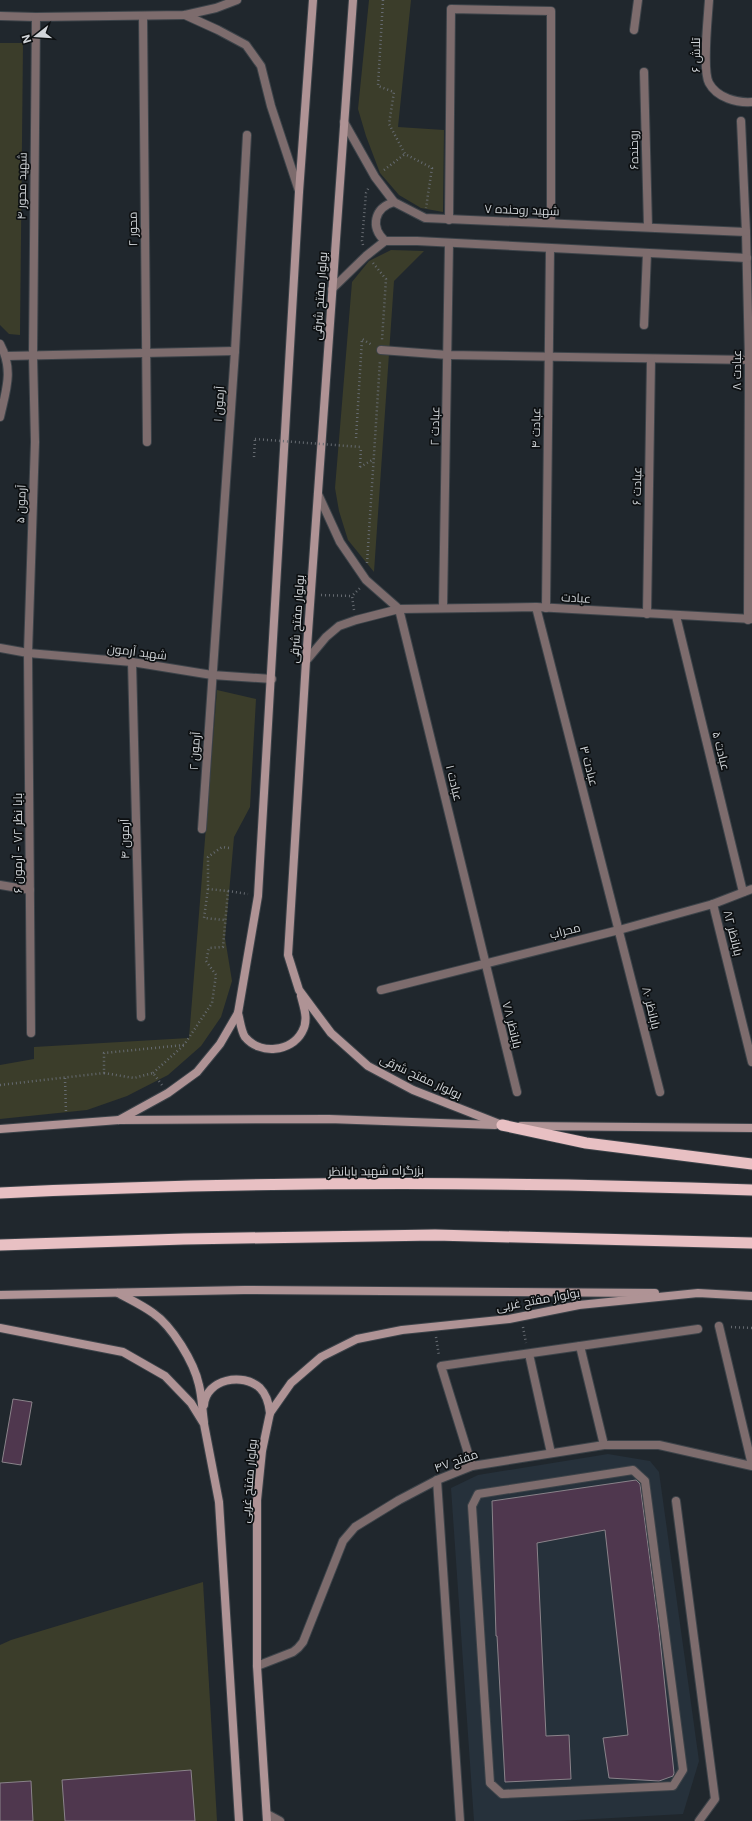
<svg xmlns="http://www.w3.org/2000/svg" width="752" height="1821" font-family="Inter,Cairo,sans-serif">
<style>
.built{fill:#26313b}
.green{fill:#3b3d2a}
.building{fill:#4f374e;stroke:#8a838a}
.lines{fill:none;stroke-linecap:round;stroke-linejoin:round}
.minor-casing{stroke:#3c4349;stroke-width:10}
.tertiary-casing{stroke:#3c4349;stroke-width:10}
.secondary-casing{stroke:#3c4349;stroke-width:10}
.trunk-casing{stroke:#3c4349;stroke-width:13}
.path{stroke:#666b71;stroke-width:2.5;stroke-dasharray:1 3;stroke-linecap:butt}
.minor{stroke:#7d6c6d;stroke-width:8}
.tertiary{stroke:#7d6c6d;stroke-width:8}
.secondary{stroke:#af9395;stroke-width:8}
.trunk{stroke:#e8c0c3;stroke-width:11}
.path-bridge{stroke:#666b71;stroke-width:2.5;stroke-dasharray:1 3;stroke-linecap:butt}
.labels{text-anchor:middle;stroke-width:3.5;stroke-linejoin:round;paint-order:stroke}
.street-label{font-size:12px;fill:#d1d5d9;stroke:#0d1012}
</style>
<rect width="100%" height="100%" fill="#20272d"/>
<!-- built -->
<path class="built" d="M608 1454 650 1461 659 1472 699 1761 683 1814 559 1821H474L451 1488 478 1475Z"/>
<!-- green -->
<g class="green">
<path d="M369 0H411L398 127 444 130 443 212 421 208 399 195 380 173 366 136 358 109Z"/>
<path d="M0 43H23L20 335 9 334 0 325Z"/>
<path d="M391 250 424 251 394 281 374 572 348 540 339 511 335 488 352 282 369 261Z"/>
<path d="M217 690 256 699 250 807 234 837 225 938 232 981 221 1017 201 1046 168 1075 127 1096 87 1110 0 1119V1065L34 1059V1047L189 1038Z"/>
<path d="M203 1582 217 1821H0V1645L11 1640Z"/>
</g>
<!-- building -->
<g class="building">
<path d="M13 1399 32 1402 21 1465 2 1462Z"/>
<path d="M636 1480 640 1484 659 1630 674 1773 673 1776 659 1781 609 1778 603 1738 628 1735 605 1530 537 1543 546 1736 569 1735 571 1779 505 1782 497 1636H496L492 1501Z"/>
<path d="M191 1770 195 1821H65L62 1780Z"/>
<path d="M31 1781 33 1821H0V1783Z"/>
</g>
<g class="lines">
<!-- minor casing -->
<g class="minor-casing">
<g id="minor">
<path d="M709 0C708 17 702 70 709 83 717 98 737 103 752 102"/>
<path d="M185 15 218 30 246 45 261 66 271 106 299 191"/>
<path d="M0 16 36 17 185 15 216 8 237 0"/>
<path d="M143 16 147 442"/>
<path d="M634 30 638 0"/>
<path d="M644 72 648 227"/>
<path d="M741 121 746 232 749 360 748 620"/>
<path d="M344 122 375 177 394 202 425 218 746 232"/>
<path d="M449 220 451 9 551 11V223"/>
<path d="M385 241C370 227 374 208 394 202"/>
<path d="M332 289 366 256 385 241H417L747 258"/>
<path d="M644 325 647 253"/>
<path d="M0 344C14 370 6 390 0 417"/>
<path d="M381 350 448 355 752 360"/>
<path d="M7 356 235 351"/>
<path d="M536 607 660 1092"/>
<path d="M443 608 449 244"/>
<path d="M546 608 550 249"/>
<path d="M399 609 517 1092"/>
<path d="M647 614 651 359"/>
<path d="M676 616 743 892"/>
<path d="M0 648 28 653 132 662 212 675 272 679"/>
<path d="M132 662 141 1017"/>
<path d="M202 829 235 351 247 135"/>
<path d="M0 885 30 890"/>
<path d="M713 904 752 1062"/>
<path d="M381 990 619 930 713 904 752 889"/>
<path d="M31 1033 28 653 35 442 33 356 36 17"/>
<path d="M719 1326 752 1465"/>
<path d="M580 1346 604 1445"/>
<path d="M529 1354 551 1453"/>
<path d="M472 1466 441 1366 698 1329"/>
<path d="M633 1470 645 1481 683 1770 673 1786 502 1794 490 1783 472 1506 478 1494Z"/>
<path d="M437 1480 460 1821"/>
<path d="M676 1501 715 1799 699 1821"/>
<path d="M257 1666 293 1652 298 1648 303 1642 343 1541 355 1527 399 1500 437 1480 472 1466 604 1445H659L752 1466"/>
<path d="M267 1814 280 1821"/>
</g>
</g>
<!-- tertiary casing -->
<g class="tertiary-casing">
<g id="tertiary">
<path d="M318 494 340 542 366 580 399 609"/>
<path d="M306 661 326 637 339 626 356 620 399 609 536 607 752 619"/>
</g>
</g>
<!-- secondary casing -->
<g class="secondary-casing">
<g id="secondary">
<path d="M353 0 306 661 288 955 299 990 331 1033 368 1066 413 1090 502 1125"/>
<path d="M238 1013C240 1020 241 1031 245 1037 260 1055 291 1052 302 1032 309 1020 304 1008 301 996"/>
<path d="M119 1120 168 1093 197 1072 220 1044 238 1013 258 896 299 192 313 0"/>
<path d="M521 1126 752 1128"/>
<path d="M0 1129 119 1120 329 1119 495 1125"/>
<path d="M118 1293C129 1299 142 1305 153 1313 172 1326 194 1362 199 1385 202 1397 202 1409 204 1422"/>
<path d="M0 1295 244 1290 655 1293"/>
<path d="M0 1328 123 1352 165 1376 191 1403 204 1424 219 1502 239 1821"/>
<path d="M204 1405C206 1379 243 1372 260 1388 267 1395 269 1404 270 1413"/>
<path d="M267 1821 257 1666V1500L262 1451 270 1413 291 1383 321 1357 357 1339 402 1330 509 1319 579 1305 698 1293 752 1296"/>
</g>
</g>
<!-- trunk casing -->
<g class="trunk-casing">
<g id="trunk">
<path d="M502 1125 586 1143 752 1164"/>
<path d="M0 1193C250 1181 501 1181 752 1190"/>
<path d="M0 1245 184 1239 435 1235 752 1243"/>
</g>
</g>
<!-- path -->
<g class="path">
<path d="M383 0 378 86 394 92 389 124 405 154 432 168 426 208"/>
<path d="M384 170 405 154"/>
<path d="M363 245 362 241 366 193 369 187"/>
<path d="M373 263 386 279 382 340"/>
<path d="M356 438 362 339 372 345"/>
<path d="M254 457 255 439"/>
<path d="M360 467 361 447"/>
<path d="M360 467 374 459"/>
<path d="M367 563 380 361"/>
<path d="M321 595 352 596"/>
<path d="M354 610 352 596 360 588"/>
<path d="M208 889 204 918 225 920"/>
<path d="M228 891 248 894"/>
<path d="M104 1073 134 1078 153 1073 162 1085"/>
<path d="M153 1073 184 1045"/>
<path d="M65 1078 66 1113"/>
<path d="M0 1085 104 1073V1053L184 1045 212 1003 216 975 206 961 209 948 223 947 228 891 208 889V857L222 847 229 848"/>
<path d="M523 1327 526 1343"/>
<path d="M731 1327 752 1328"/>
<path d="M436 1337 439 1356"/>
</g>
<!-- minor -->
<use href="#minor" class="minor"/>
<!-- tertiary -->
<use href="#tertiary" class="tertiary"/>
<!-- secondary -->
<use href="#secondary" class="secondary"/>
<!-- trunk -->
<use href="#trunk" class="trunk"/>
<!-- path-bridge -->
<path class="path-bridge" d="M255 439 361 447"/>
</g>
<g class="labels">
<!-- street labels -->
<g class="street-label">
<text transform="translate(696 55) rotate(-90)" y="4">تلاش ۶</text>
<text transform="translate(634 150) rotate(-91)" y="4">روحنده۶</text>
<text transform="translate(22 186) rotate(-89)" y="4">شهید محور ۴</text>
<text transform="translate(522 210) rotate(2)" y="4">شهید روحنده ۷</text>
<text transform="translate(133 229) rotate(-91)" y="4">محور ۲</text>
<text transform="translate(320 296) rotate(-86)" y="4">بولوار مفتح شرقی</text>
<text transform="translate(737 370) rotate(-90)" y="4">عبادت ۸</text>
<text transform="translate(219 404) rotate(-86)" y="4">آرمون ۱</text>
<text transform="translate(435 426) rotate(-89)" y="4">عبادت ۲</text>
<text transform="translate(536 428) rotate(-89)" y="4">عبادت ۴</text>
<text transform="translate(637 486) rotate(-89)" y="4">عبادت ۶</text>
<text transform="translate(21 504) rotate(-88)" y="4">آرمون ۵</text>
<text transform="translate(576 598) rotate(3)" y="4">عبادت</text>
<text transform="translate(297 619) rotate(-86)" y="4">بولوار مفتح شرقی</text>
<text transform="translate(137 652) rotate(7)" y="4">شهید آرمون</text>
<text transform="translate(195 751) rotate(-86)" y="4">آرمون ۲</text>
<text transform="translate(721 751) rotate(76)" y="4">عبادت ۵</text>
<text transform="translate(589 766) rotate(75)" y="4">عبادت ۳</text>
<text transform="translate(454 783) rotate(76)" y="4">عبادت ۱</text>
<text transform="translate(125 839) rotate(-91)" y="4">آرمون ۴</text>
<text transform="translate(18 843) rotate(-90)" y="4">بابا نظر ۷۲ - آرمون ۶</text>
<text transform="translate(565 931) rotate(-14)" y="4">محراب</text>
<text transform="translate(733 933) rotate(76)" y="4">بابانظر ۸۲</text>
<text transform="translate(651 1008) rotate(76)" y="4">بابانظر ۸۰</text>
<text transform="translate(512 1025) rotate(76)" y="4">بابانظر ۷۸</text>
<text transform="translate(421 1077) rotate(25)" y="4">بولوار مفتح شرقی</text>
<text transform="translate(376 1171) rotate(-1)" y="4">بزرگراه شهید بابانظر</text>
<text transform="translate(538 1300) rotate(-10)" y="4">بولوار مفتح غربی</text>
<text transform="translate(456 1461) rotate(-19)" y="4">مفتح ۴۷</text>
<text transform="translate(249 1481) rotate(-85)" y="4">بولوار مفتح غربی</text>
</g>
</g>
<!-- north arrow -->
<g transform="translate(36 36) rotate(253)" stroke="#0d1012" stroke-width="3" paint-order="stroke">
<path d="M0-3L7 15L0 10L-7 15Z" fill="#d1d5d9"/>
<text y="-6" font-size="11" font-weight="bold" text-anchor="middle" fill="#d1d5d9">N</text>
</g>
</svg>
